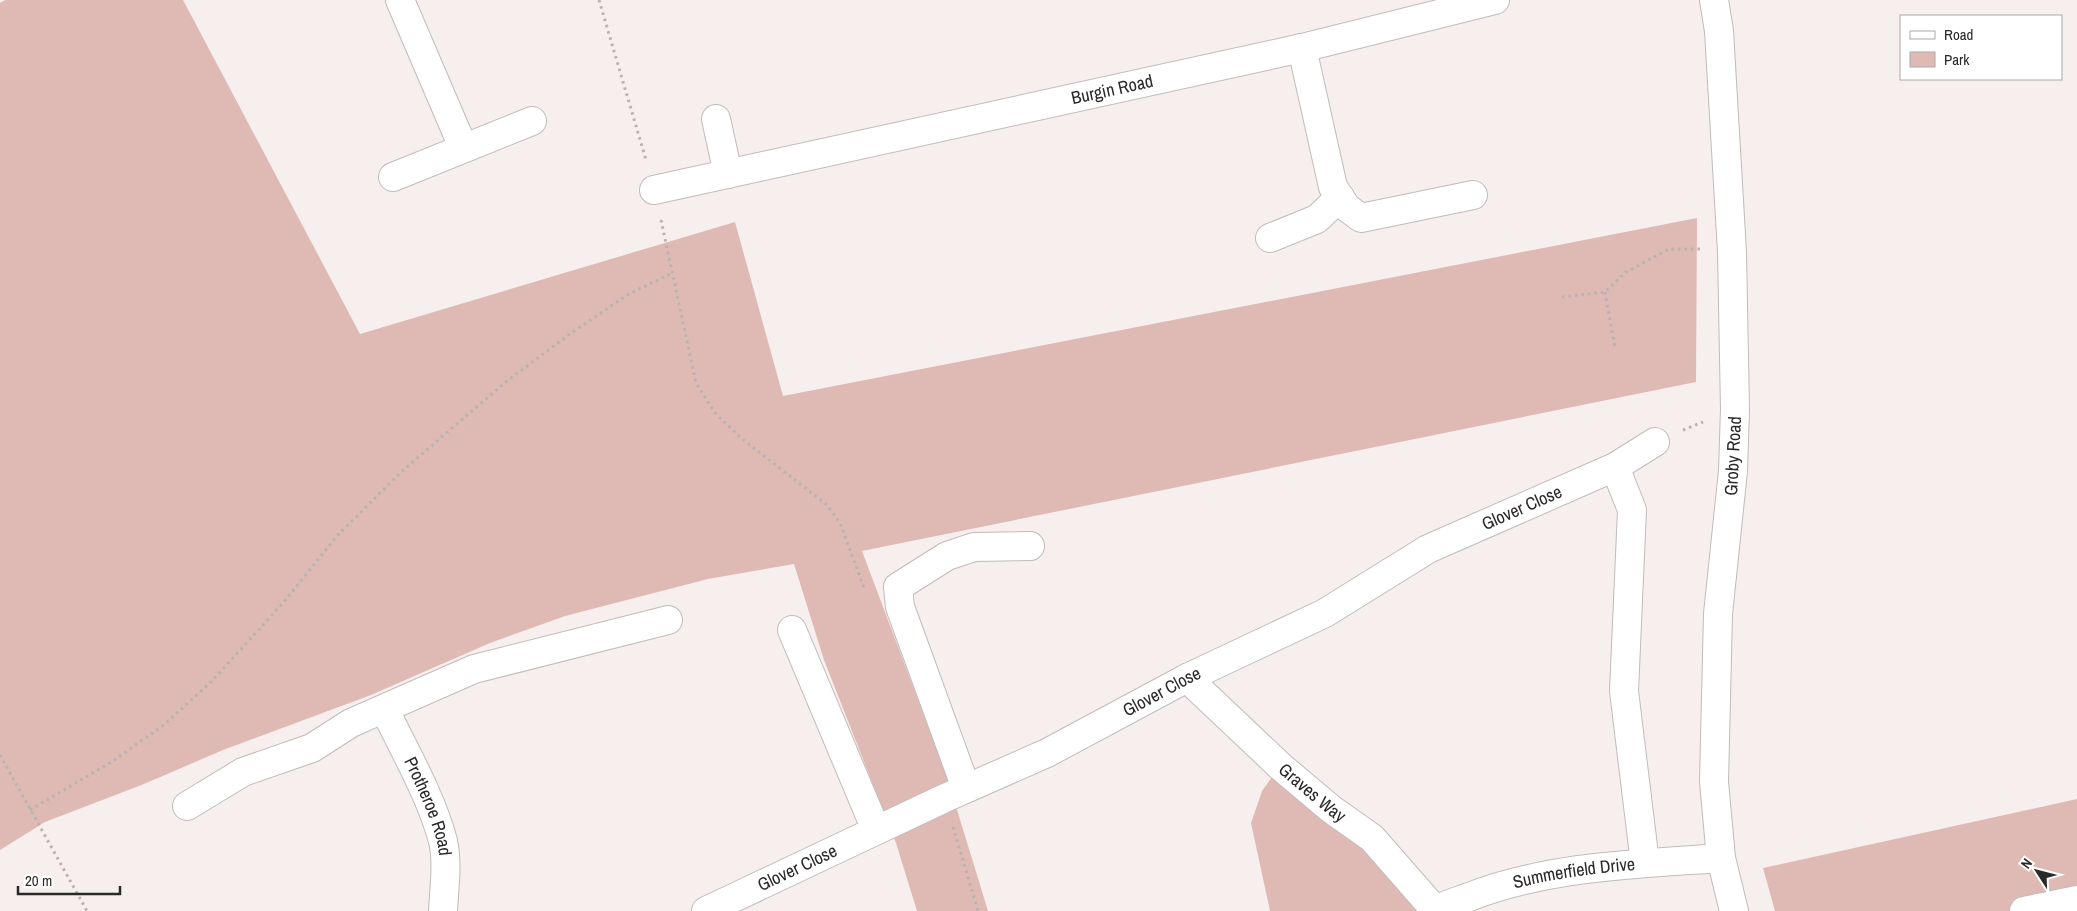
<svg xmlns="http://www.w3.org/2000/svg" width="2077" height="911" font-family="'Archivo Narrow',sans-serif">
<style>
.green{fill:#dfbab5}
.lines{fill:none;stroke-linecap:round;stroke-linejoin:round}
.minor-casing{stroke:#c2bbbb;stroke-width:30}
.path{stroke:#b8b2b1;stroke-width:3;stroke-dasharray:2.5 4;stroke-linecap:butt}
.minor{stroke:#fff;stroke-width:28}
.labels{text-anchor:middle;stroke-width:4.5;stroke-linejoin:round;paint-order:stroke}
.street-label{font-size:18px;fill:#2b2828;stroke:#fff}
</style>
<rect width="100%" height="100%" fill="#f6efee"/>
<!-- green -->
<g class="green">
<path d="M5 0H183L360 334 735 222 783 396 1697 218 1696 382 862 551 947 777 988 911H917L896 843 824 660 794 564 708 579 565 616 490 643 371 695 223 750 144 784 45 822 0 850V3Z"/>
<path d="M1280 766 1434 911H1270L1251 823 1262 791Z"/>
<path d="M2077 799V911H1775L1763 868Z"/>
</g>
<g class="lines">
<!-- minor casing -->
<g class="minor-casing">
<g id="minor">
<path d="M400 0 463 147"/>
<path d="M1714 0 1719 31 1732 252 1735 409 1733 471 1718 614 1714 782 1721 858 1734 911"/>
<path d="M1302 48 1333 187 1346 207 1361 218 1473 195"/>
<path d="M716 119 728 174"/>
<path d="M393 177 532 121"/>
<path id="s1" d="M654 190 1302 48 1495 0"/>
<path d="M1270 238 1317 219 1340 197"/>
<path d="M1615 467 1632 510 1624 691 1645 863"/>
<path d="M792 630 876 830"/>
<path id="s2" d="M1187 678 1280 766 1331 809 1372 838 1435 910"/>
<path id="s3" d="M385 710C405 752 431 796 443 841 448 863 444 889 443 911"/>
<path d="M966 788 900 607 898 587 947 556 974 547 1030 546"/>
<path d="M187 806 243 772 312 748 351 723 474 669 668 620"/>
<path id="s4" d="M706 911 945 798 1047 753 1187 678 1325 613 1428 549 1615 467 1655 442"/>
<path id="s5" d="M1434 911C1444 905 1458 901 1469 897 1549 866 1637 864 1721 858"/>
<path d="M2024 911 2077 900"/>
</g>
</g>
<!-- path -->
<g class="path">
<path d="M599 0 646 160"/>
<path d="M661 220 696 383 715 413 741 438 827 505 840 523 865 590"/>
<path d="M1605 292 1615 348"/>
<path d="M1562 297 1605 292 1626 272 1669 249H1700"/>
<path d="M1683 430 1703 422"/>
<path d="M0 755 87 911"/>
<path d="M30 810 113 761 165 724 211 682 283 603 337 536 401 472 507 381 570 334 627 295 672 273"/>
<path d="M953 827 978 911"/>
</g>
<!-- minor -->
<use href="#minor" class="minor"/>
</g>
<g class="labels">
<!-- street labels -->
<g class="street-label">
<text dy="6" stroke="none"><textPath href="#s1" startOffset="469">Burgin Road</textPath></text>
<text transform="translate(1733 456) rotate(-87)" y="6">Groby Road</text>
<text dy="6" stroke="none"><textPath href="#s4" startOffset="911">Glover Close</textPath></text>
<text dy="6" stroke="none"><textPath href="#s4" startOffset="506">Glover Close</textPath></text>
<text dy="6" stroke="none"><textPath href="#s2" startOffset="170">Graves Way</textPath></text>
<text dy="6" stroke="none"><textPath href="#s3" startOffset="106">Protheroe Road</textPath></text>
<text dy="6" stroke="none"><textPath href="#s4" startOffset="101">Glover Close</textPath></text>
<text dy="6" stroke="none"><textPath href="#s5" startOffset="146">Summerfield Drive</textPath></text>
</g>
</g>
<!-- legend -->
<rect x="1900" y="15" width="162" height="65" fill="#ffffff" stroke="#aaa9a9"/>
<rect x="1910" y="31" width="25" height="8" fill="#ffffff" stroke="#aaa9a9"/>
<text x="1944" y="40" font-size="15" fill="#2b2828">Road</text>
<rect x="1910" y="52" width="25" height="15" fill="#dfbab5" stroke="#aaa9a9"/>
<text x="1944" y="65" font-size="15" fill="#2b2828">Park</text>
<!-- north arrow -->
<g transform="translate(2037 871) rotate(306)" stroke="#ffffff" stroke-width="4" paint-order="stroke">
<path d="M0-4L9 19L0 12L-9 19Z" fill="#2b2828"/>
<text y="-8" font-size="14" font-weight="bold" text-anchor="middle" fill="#2b2828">N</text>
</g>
<!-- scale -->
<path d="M18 886v8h102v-8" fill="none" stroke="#2b2828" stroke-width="2.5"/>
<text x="25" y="886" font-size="15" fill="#2b2828" stroke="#ffffff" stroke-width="4" paint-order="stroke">20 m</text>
</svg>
